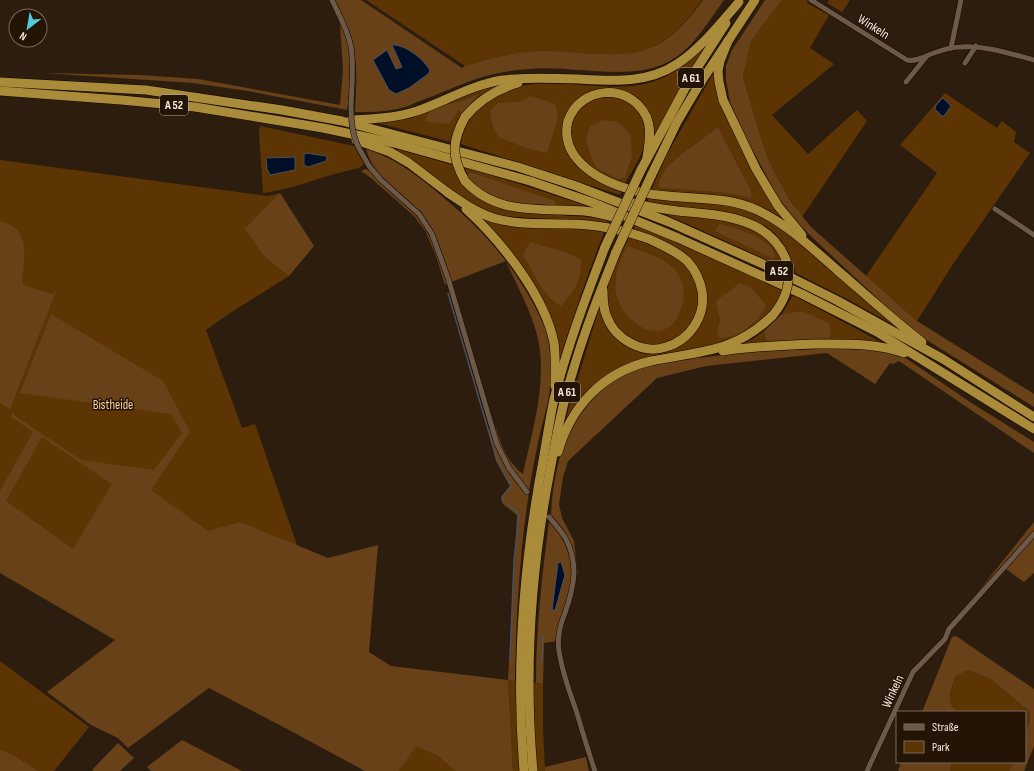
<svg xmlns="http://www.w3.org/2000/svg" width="1034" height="771" font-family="'Sofia Sans Condensed',sans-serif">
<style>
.green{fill:#5d3505;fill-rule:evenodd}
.forest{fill:#684118;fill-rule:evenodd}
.water{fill:#000f28;stroke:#49505f}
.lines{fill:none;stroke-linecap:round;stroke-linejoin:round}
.stream{stroke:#49505f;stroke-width:1.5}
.minor-casing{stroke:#150700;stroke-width:6}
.motorway-casing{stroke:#150700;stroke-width:10}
.minor{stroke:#6c5948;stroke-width:5}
.motorway{stroke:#a98b3a;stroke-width:9}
.minor-bridge-casing{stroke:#150700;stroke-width:6;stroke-linecap:butt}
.motorway-bridge-casing{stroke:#150700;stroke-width:10;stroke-linecap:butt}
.minor-bridge{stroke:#6c5948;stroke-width:5}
.motorway-bridge{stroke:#a98b3a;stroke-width:9}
.labels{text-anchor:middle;stroke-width:3;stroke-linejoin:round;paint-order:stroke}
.shield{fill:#231405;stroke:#b5a99e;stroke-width:1}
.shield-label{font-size:12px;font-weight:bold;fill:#f4e9df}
.street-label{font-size:13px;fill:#f4e9df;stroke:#231405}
.park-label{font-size:13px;fill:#facca2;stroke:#231405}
</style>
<rect width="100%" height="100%" fill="#2d1d0e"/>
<!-- green -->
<g class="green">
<path d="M366 0H702C664 53 643 57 579 53 565 52 551 50 537 51 512 52 488 59 465 66Z"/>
<path d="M782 0H808L807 3 829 15 810 48 834 64 772 115 808 154 857 110 867 121 802 217 791 202 779 181 768 159 761 138 743 77 751 41Z"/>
<path d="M829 0H850L842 12 827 3Z"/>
<path d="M705 47 653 137 638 103 600 91 569 115 570 155 622 190 620 195 461 144C463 128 471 115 483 105 529 64 595 97 649 83 660 80 672 74 681 67 689 61 696 53 705 47Z"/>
<path d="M717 67 718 90 794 230 768 212 651 191 666 156ZM718 127 752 192 751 197 727 193 660 188 667 167 679 156Z"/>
<path d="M508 82 462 114 457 122 451 142 378 123 396 121 411 116 482 88ZM480 93 462 114 459 110 461 101Z"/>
<path d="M945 93 997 128 1002 121 1016 132 1014 142 1030 153 953 264 917 321 866 276 937 173 900 145Z"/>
<path d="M614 96C619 98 626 100 631 103 636 106 639 113 642 118 653 141 636 164 625 184L596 173 578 157 572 142 571 130 573 118 578 110 588 100 596 98Z"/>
<path d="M260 126 354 146 364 164 359 168C326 174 296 189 263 193L259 132ZM295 157 267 169V158Z"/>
<path d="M398 149 452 165C457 178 466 191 478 198 513 219 570 212 610 220L607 226 514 220 473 206 397 151Z"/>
<path d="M0 160 268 196 280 193 284 272 289 276 227 315 206 330 242 428 255 424 297 545 327 558 0 565Z"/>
<path d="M465 167 529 187 590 207 525 205H555L470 172 467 175Z"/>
<path d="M649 197 709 202 751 210 787 230 899 328 849 300 796 273C787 245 779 233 751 221L647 203Z"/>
<path d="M658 211C688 215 750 218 771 240 777 247 782 259 784 268L719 238Z"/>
<path d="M477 216 604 232 586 280 558 364 550 321Z"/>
<path d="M635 225 729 265 783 291 776 306 740 338 695 351 566 424 567 414 602 299 615 333 658 351 700 321 696 269 633 231Z"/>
<path d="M629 237C650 245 677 252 692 271 697 279 699 288 699 297 699 302 699 308 698 312 697 316 694 319 692 323 676 348 644 353 622 332 610 320 606 304 608 287 611 270 622 253 629 237Z"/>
<path d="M793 295 886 345 737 346 753 339 764 331 766 341 802 311 782 314Z"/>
<path d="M0 661 89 727 54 771H39L15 756 0 749Z"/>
<path d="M968 670 989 678 1029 711 1030 720 1025 732V712H958L953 709 949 701 955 677Z"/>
<path d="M508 680 543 684V726L545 771H513Z"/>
<path d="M416 745 436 755 456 771H399Z"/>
<path d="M952 762H1013L1009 771H950Z"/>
</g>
<!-- forest -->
<g class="forest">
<path d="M334 0H361L462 68 465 66C488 59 512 52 537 51 551 50 566 52 580 53 643 57 664 53 703 0H724C708 22 692 50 668 62 629 82 573 65 530 69 512 70 493 73 476 79 456 86 437 95 417 102 411 105 404 108 397 109 383 112 369 112 355 112 356 90 358 67 353 46 350 30 342 15 334 0ZM393 45 420 81 373 60 387 51 396 69 403 67Z"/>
<path d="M765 0H782L751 41 743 77 761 138 768 159 779 181 791 202 811 227 917 321 1034 394V407L925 339 906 325 815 240 798 223 779 199 744 134 730 102 726 80V66L732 50Z"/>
<path d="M340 25C355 50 351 82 347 110L248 91 193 83 43 73 140 75 198 79 340 105 343 70Z"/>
<path d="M480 93 462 114 459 110 449 124 425 121 430 110 461 101Z"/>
<path d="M530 96 555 104 558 118 547 153 526 148 499 137 493 126 490 111 498 103 520 102Z"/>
<path d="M603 120 618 122 630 134 632 156 625 177 618 179 597 168 591 157 586 138 590 127Z"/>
<path d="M718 127 752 192 751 198 727 193 660 188 658 183 667 167 679 156Z"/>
<path d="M366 149C402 160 430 186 458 210 489 237 513 267 533 303 538 313 544 324 547 334 552 352 551 378 549 396 547 407 544 418 541 429 536 452 531 475 528 499 519 559 516 620 515 681L508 680 513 771H456L436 755 416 746 399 771H365L289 730 209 688 128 748 118 738 91 725 47 692 115 640 0 573V491L33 432 11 417 13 411 14 415 81 460 154 470 182 433 171 414 20 393 51 314 163 381 190 432 151 490 208 531 240 522 328 558 378 545 369 652 391 666 508 680 517 515 503 504 501 499 510 486 496 461 488 430 496 428C501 445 508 463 523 474 533 427 551 372 534 325 527 303 515 282 506 261L451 282C444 258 437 231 420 212 402 191 373 177 366 149ZM42 437 112 484 73 549 6 501Z"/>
<path d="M366 169 371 172 421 220 435 246 448 283 445 285 436 256 426 232 414 216 371 178 361 171Z"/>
<path d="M470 172 555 201V205C528 205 510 205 485 192 477 188 470 184 467 175Z"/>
<path d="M280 193 314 246 289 276 264 256 245 229Z"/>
<path d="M0 221C32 229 24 256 22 281L23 285 52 294 56 291 10 409 0 403Z"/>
<path d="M720 224C733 227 779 241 774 259L715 231Z"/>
<path d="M530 242 564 252 581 259C581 282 575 290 561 306 543 296 533 272 523 254Z"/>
<path d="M627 246C651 254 683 263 684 293 684 298 682 305 680 311 678 319 671 328 662 330 655 333 643 329 637 324 608 302 612 275 627 246Z"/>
<path d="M740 283 750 287 766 305C758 323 739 338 720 338L717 333 720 320 716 301Z"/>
<path d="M802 311 829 323 831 332 829 338 766 341 764 331 782 314Z"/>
<path d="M864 348 897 354 907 359 973 404 1034 442V453L899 361 893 364 890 363 875 384 827 353 706 366 657 378 568 461 563 477 559 504 562 518 574 541 578 577 570 542 565 533 551 515C555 451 574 391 641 368 662 361 685 359 707 357 759 350 812 349 864 348Z"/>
<path d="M549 522C570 544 576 567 568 596 566 603 563 610 561 617 559 624 558 633 557 641L544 643 543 684 536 683C536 629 542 576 549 522Z"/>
<path d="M1034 522V530L977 593Z"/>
<path d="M1034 537V573L1024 582 1006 569Z"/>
<path d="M956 636 1034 689V746L1024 771H1009L1013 762H1025V732L1030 720 1029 711 989 678 968 670 955 677C952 690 944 704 958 712H922L952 637Z"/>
<path d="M182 740 242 771H151L147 767Z"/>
<path d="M118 743 134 758 120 771H93L92 770Z"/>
<path d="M0 749 15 756 39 771H0Z"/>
<path d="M586 757 589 771H545V767Z"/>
<path d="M901 762H952L950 771H898Z"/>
</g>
<!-- water -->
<g class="water">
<path d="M392 45C405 44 425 60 430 71L428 74 409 88 396 94 389 90 373 60 387 50 396 69 402 67Z"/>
<path d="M943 98 951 106 944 116H942L935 109 936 105Z"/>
<path d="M306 153 326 156 327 158 326 161 308 167 304 165V155Z"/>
<path d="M295 157V170L270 175 267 169 266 158Z"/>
<path d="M561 562 565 575 555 610H552L558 563Z"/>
</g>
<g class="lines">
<!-- stream -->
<g class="stream">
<path d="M448 293 497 460 511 486 502 497V499L504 502"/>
<path d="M508 505 517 512 519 516 514 561 510 660"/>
<path d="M542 662 543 636"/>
</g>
<!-- minor casing -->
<g class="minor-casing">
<g id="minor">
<path d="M332 0C339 15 348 30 351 47 354 66 352 85 351 104"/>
<path d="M811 0 907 60C917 62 925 56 934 53 942 50 952 47 961 47 985 45 1011 54 1034 60"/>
<path d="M951 48 961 0"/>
<path d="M965 63 976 46"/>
<path d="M906 82 927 56"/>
<path d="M361 152 369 166 381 180 419 214 432 234 448 278 497 444 509 468 527 492"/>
<path d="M995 209 1034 235"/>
<path d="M549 517C555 524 562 532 566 539 579 565 574 587 565 613 560 625 557 638 559 651 562 671 569 691 576 710 582 730 588 751 595 771"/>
<path d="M867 771 913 672 945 639 949 629 1034 534"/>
</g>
</g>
<!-- motorway casing -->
<g class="motorway-casing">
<g id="motorway">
<path d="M728 41 720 61 718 71 719 82 723 100 756 169 778 206 802 235"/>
<path d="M0 82 146 90 282 110 342 121 518 167 576 186 669 222 774 269 838 301 943 359 1034 417"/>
<path d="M0 91 121 100 195 107 323 128 394 143 530 181 591 202 678 238 802 294 877 332 1034 429"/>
<path d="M465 117C480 99 497 89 518 83"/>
<path d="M351 120C373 119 395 118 417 111 445 101 472 85 502 80 526 77 553 78 578 79 612 81 647 84 677 64 701 48 720 24 739 2"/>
<path d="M356 140 390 152 409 163 451 195"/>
<path d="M647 157C649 144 652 128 646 116 629 82 580 86 568 121 565 132 567 145 574 155 593 182 636 194 668 196 697 199 730 197 757 210 787 224 812 248 837 270 865 294 892 319 922 342"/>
<path d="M641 170 690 79 726 23"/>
<path d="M651 176 677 122 699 85 755 0"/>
<path d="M465 181C497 216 541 208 584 211 595 212 606 215 617 218"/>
<path d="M447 192C462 202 478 214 497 219 520 225 545 223 569 224 597 224 623 230 649 239 662 245 678 252 688 262 696 271 700 280 702 291 706 316 690 340 666 347 643 355 615 339 607 317 603 308 603 299 603 290"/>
<path d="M633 203C648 207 663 209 678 211 717 215 770 216 786 260"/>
<path d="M466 209C501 241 545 296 554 343 556 357 555 371 555 386"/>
<path d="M723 351C754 346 786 345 817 344 847 344 876 343 904 353"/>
<path d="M558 452C571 406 603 372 651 361 700 351 735 353 773 315"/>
<path d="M524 771C515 666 524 559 544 455 547 437 550 418 554 399 567 347 586 297 605 247"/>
<path d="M533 771C524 671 531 569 550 471 556 438 562 405 572 374 584 332 600 292 616 252"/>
</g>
</g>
<!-- minor -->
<use href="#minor" class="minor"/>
<!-- motorway -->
<use href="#motorway" class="motorway"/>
<!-- minor-bridge casing -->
<g class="minor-bridge-casing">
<path id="minor-bridge" d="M351 104C351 121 352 137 361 152"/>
</g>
<!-- motorway-bridge casing -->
<g class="motorway-bridge-casing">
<g id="motorway-bridge">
<path d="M465 117C452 141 451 157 465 181"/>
<path d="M605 247 641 170"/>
<path d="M616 252 651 176"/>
<path d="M773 315C787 298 792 281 786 260"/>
</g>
</g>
<!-- minor-bridge -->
<use href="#minor-bridge" class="minor-bridge"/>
<!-- motorway-bridge -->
<use href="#motorway-bridge" class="motorway-bridge"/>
</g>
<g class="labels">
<!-- shield labels -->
<g class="shield">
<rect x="678" y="68" width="26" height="20" rx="3"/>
<rect x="160" y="95" width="28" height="20" rx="3"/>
<rect x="765" y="261" width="28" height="20" rx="3"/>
<rect x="554" y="382" width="26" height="20" rx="3"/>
</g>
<g class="shield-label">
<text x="691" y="82">A 61</text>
<text x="174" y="109">A 52</text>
<text x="779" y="275">A 52</text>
<text x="567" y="396">A 61</text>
</g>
<!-- street labels -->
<g class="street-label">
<text transform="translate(874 26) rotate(32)" y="5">Winkeln</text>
<text transform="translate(892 691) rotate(-65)" y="5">Winkeln</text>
</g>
<!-- park labels -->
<g class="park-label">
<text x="113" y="409">Bistheide</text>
</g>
</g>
<!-- legend -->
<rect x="896" y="711" width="130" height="52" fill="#231405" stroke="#77695c"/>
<rect x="904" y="724" width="20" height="6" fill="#6c5948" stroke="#77695c"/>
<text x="932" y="731" font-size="12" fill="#f4e9df">Straße</text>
<rect x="904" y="741" width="20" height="12" fill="#5d3505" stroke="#77695c"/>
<text x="932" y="751" font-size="12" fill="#f4e9df">Park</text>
<!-- north arrow -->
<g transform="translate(28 28) rotate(211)"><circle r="19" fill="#231405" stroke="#77695c"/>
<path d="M0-3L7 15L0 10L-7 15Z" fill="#53cadc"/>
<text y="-6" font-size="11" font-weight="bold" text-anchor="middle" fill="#f4e9df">N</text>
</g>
</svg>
